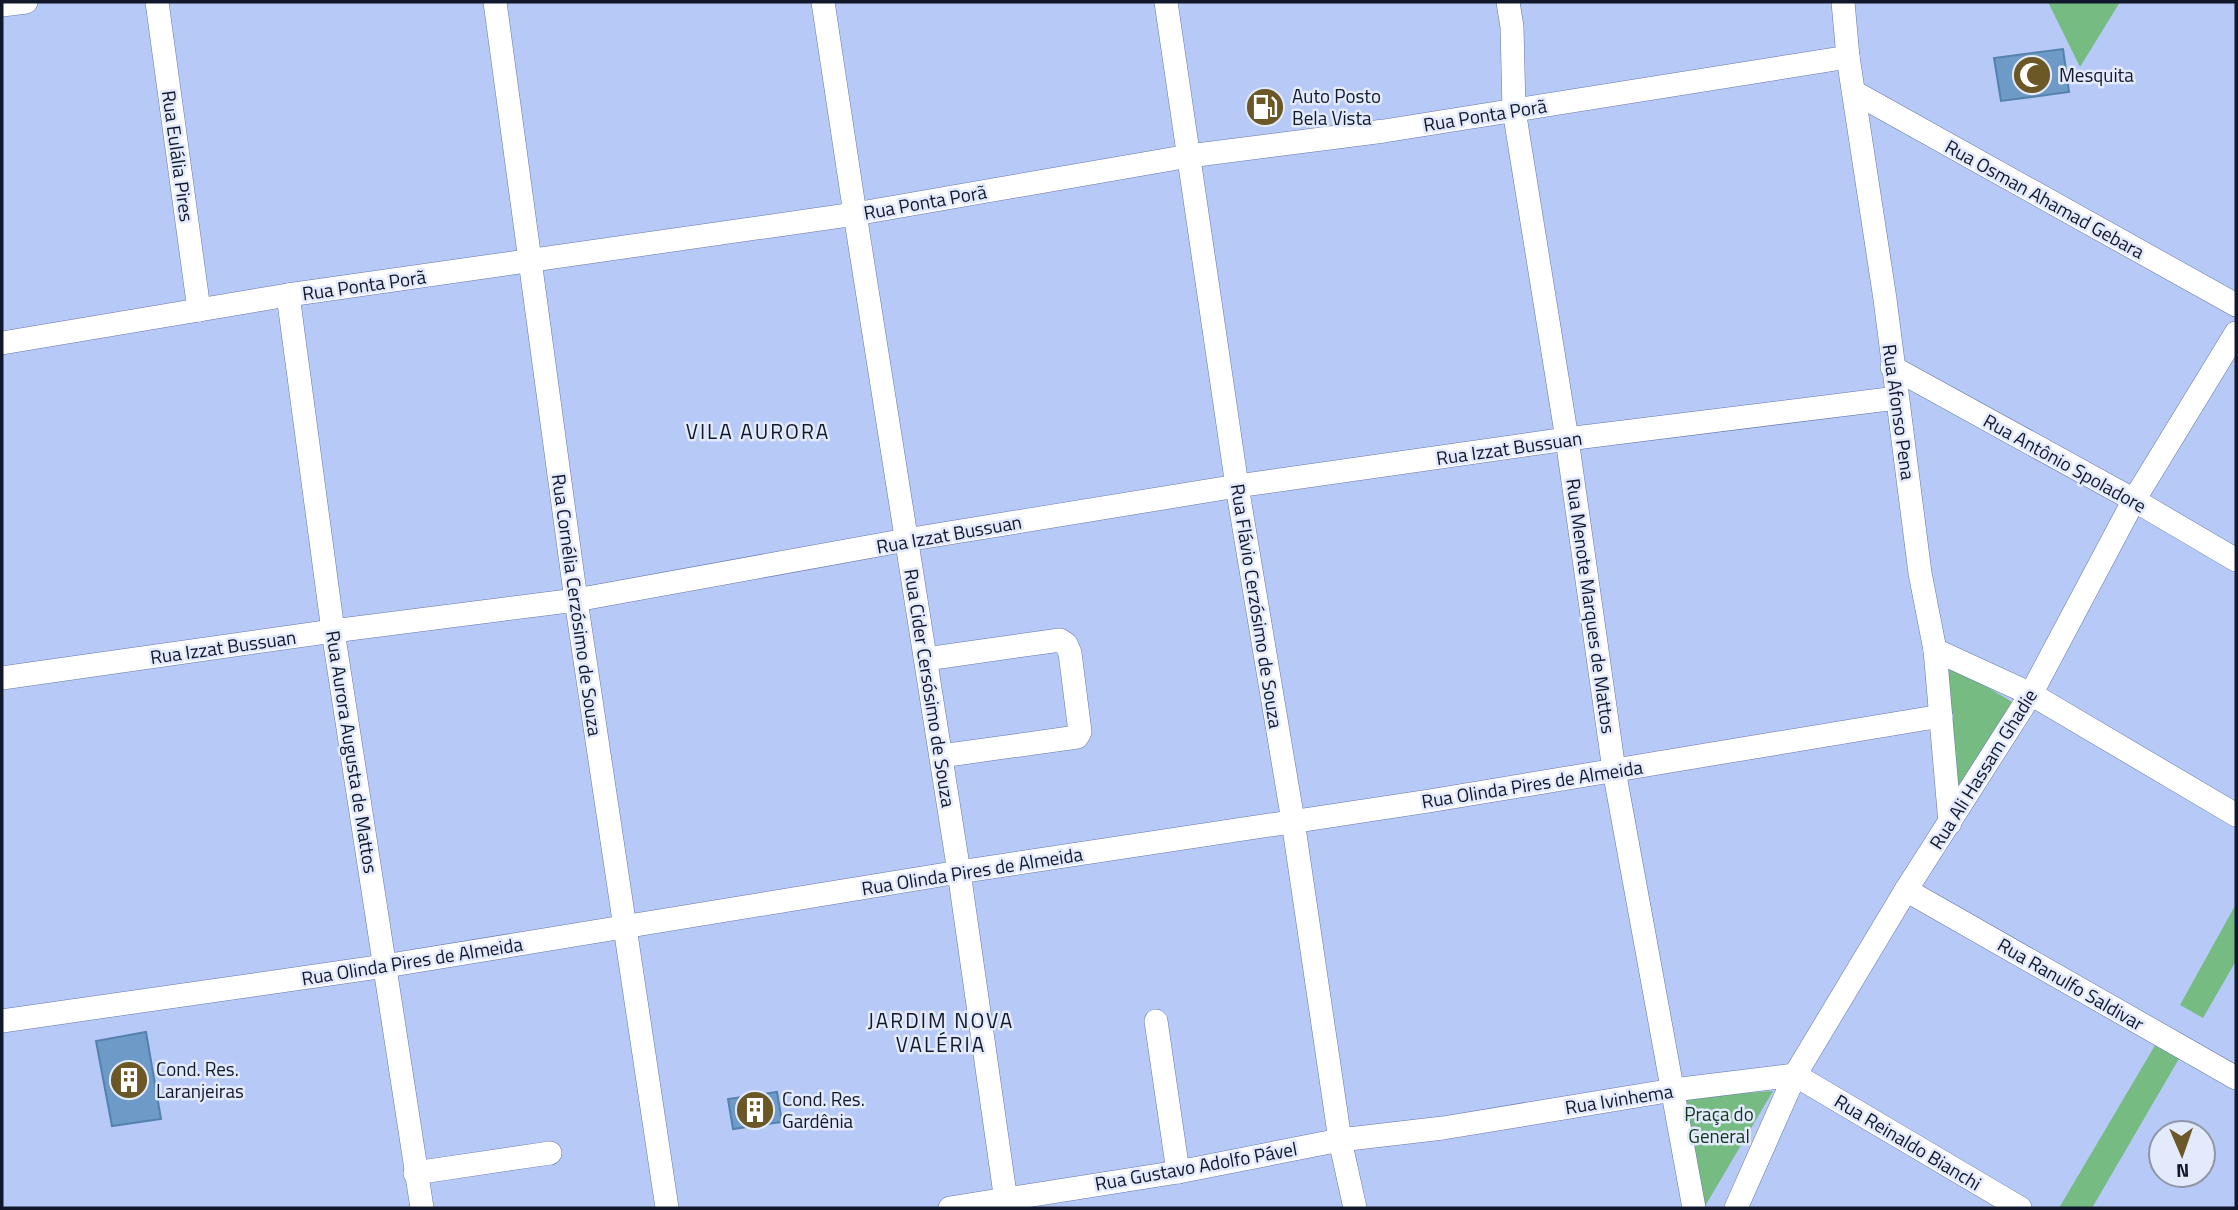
<svg xmlns="http://www.w3.org/2000/svg" width="2238" height="1210" font-family="'Titillium Web',sans-serif">
<style>
.green{fill:#76bc82}
.building{fill:#6d9ac7;stroke:#5582ad;stroke-width:2}
.lines{fill:none;stroke-linecap:round;stroke-linejoin:round}
.minor-casing{stroke:#6477aa;stroke-width:24}
.minor{stroke:#fff;stroke-width:23}
.labels{text-anchor:middle;stroke-width:5;stroke-linejoin:round;paint-order:stroke}
.poi-label{font-size:19px;fill:#11182c;stroke:#e3eafb;text-anchor:start}
.street-label{font-size:19px;fill:#11182c;stroke:#e3eafb}
.park-label{font-size:19px;fill:#10371a;stroke:#e3eafb}
.neighbourhood-label{font-size:21px;letter-spacing:2px;fill:#11182c;stroke:#e3eafb}
</style>
<rect width="100%" height="100%" fill="#b7c9f6"/>
<!-- green -->
<g class="green">
<path d="M2048 2H2120L2080 67Z"/>
<path d="M1944 661 2017 705 1956 807Z"/>
<path d="M2236 904V961L2203 1018 2180 1005Z"/>
<path d="M2157 1042 2180 1057 2092 1208H2059Z"/>
<path d="M1773 1091 1704 1208 1685 1097Z"/>
</g>
<!-- building -->
<g class="building">
<path d="M2063 49 2069 92 2001 101 1994 58Z"/>
<path d="M146 1032 161 1119 112 1126 96 1041Z"/>
<path d="M777 1092 782 1122 733 1129 728 1099Z"/>
</g>
<g class="lines">
<!-- minor casing -->
<g class="minor-casing">
<g id="minor">
<path d="M157 2 199 310"/>
<path d="M495 2 576 600 667 1208"/>
<path d="M823 2 855 214 959 872 1007 1208"/>
<path d="M1166 2 1237 486 1293 821 1340 1140 1355 1208"/>
<path d="M1508 2 1512 27 1514 110 1567 439 1614 770 1694 1208"/>
<path d="M1843 2 1848 57 1885 299 1920 573 1935 650 1950 823"/>
<path d="M2 5 26 2"/>
<path d="M1854 92 2236 305"/>
<path d="M288 295 333 631 422 1208"/>
<path d="M2 343 288 295 855 214 1189 156 1384 131 1848 57"/>
<path d="M1892 367 2134 500 2236 560"/>
<path d="M1935 650 2031 694 2236 815"/>
<path d="M926 659 1060 640 1066 644 1070 653 1080 732 1077 737 941 756"/>
<path d="M2 678 333 631 576 600 906 540 1237 486 1567 439 1897 398"/>
<path d="M1906 890 2236 1078"/>
<path d="M2 1021 385 966 959 872 1429 801 1941 716"/>
<path d="M1156 1021 1178 1172"/>
<path d="M415 1173 550 1153"/>
<path d="M950 1208 1178 1172 1340 1140 1443 1128 1673 1090 1795 1075 2020 1208"/>
<path d="M1736 1208 1795 1075 1906 890 2031 694 2134 500 2236 333"/>
</g>
</g>
<!-- minor -->
<use href="#minor" class="minor"/>
</g>
<!-- icons -->
<defs>
<g id="mosque-disc" transform="scale(2.0125)"><circle r="9.5" fill="#6b5826" stroke="#e3eafb"/><path d="M3.5-4.9A6 6 0 1 0 3.5 4.9A5 5 0 1 1 3.5-4.9Z" fill="#fff"/></g>
<g id="fuel-disc" transform="scale(2.0125)"><circle r="9.5" fill="#6b5826" stroke="#e3eafb"/><path d="M-5.5-6h7V0h2V4h1.3V-2.5L3-4.5l.8-.8L6-3V5H2.5V1h-1V6h-7ZM-4.2-4.7v3.2H.2V-4.7Z" fill="#fff"/></g>
<g id="building-disc" transform="scale(2.0125)"><circle r="9.5" fill="#6b5826" stroke="#e3eafb"/><path d="M-4-6H4V6H1V3H-1V6H-4ZM-2.5-4.3h1.7v1.8h-1.7ZM.8-4.3h1.7v1.8H.8ZM-2.5-1h1.7V.8h-1.7ZM.8-1h1.7V.8H.8Z" fill="#fff"/></g>
</defs>
<g fill-rule="evenodd">
<use href="#mosque-disc" x="2032" y="75"/>
<use href="#fuel-disc" x="1265" y="107"/>
<use href="#building-disc" x="129" y="1080"/>
<use href="#building-disc" x="755" y="1110"/>
</g>
<g class="labels">
<!-- poi labels -->
<g class="poi-label">
<text x="2059" y="82">Mesquita</text>
<text x="1292" y="103">Auto Posto<tspan x="1292" dy="22">Bela Vista</tspan></text>
<text x="156" y="1076">Cond. Res.<tspan x="156" dy="22">Laranjeiras</tspan></text>
<text x="782" y="1106">Cond. Res.<tspan x="782" dy="22">Gardênia</tspan></text>
</g>
<!-- street labels -->
<g class="street-label">
<text transform="translate(1485 115) rotate(-9)" y="7">Rua Ponta Porã</text>
<text transform="translate(178 156) rotate(82)" y="7">Rua Eulália Pires</text>
<text transform="translate(2045 199) rotate(29)" y="7">Rua Osman Ahamad Gebara</text>
<text transform="translate(925 202) rotate(-10)" y="7">Rua Ponta Porã</text>
<text transform="translate(364 285) rotate(-8)" y="7">Rua Ponta Porã</text>
<text transform="translate(1899 412) rotate(82)" y="7">Rua Afonso Pena</text>
<text transform="translate(1509 448) rotate(-8)" y="7">Rua Izzat Bussuan</text>
<text transform="translate(2065 463) rotate(29)" y="7">Rua Antônio Spoladore</text>
<text transform="translate(949 534) rotate(-10)" y="7">Rua Izzat Bussuan</text>
<text transform="translate(577 605) rotate(82)" y="7">Rua Cornélia Cerzósimo de Souza</text>
<text transform="translate(1257 606) rotate(81)" y="7">Rua Flávio Cerzósimo de Souza</text>
<text transform="translate(1591 606) rotate(82)" y="7">Rua Menote Marques de Mattos</text>
<text transform="translate(223 647) rotate(-8)" y="7">Rua Izzat Bussuan</text>
<text transform="translate(930 688) rotate(81)" y="7">Rua Cider Cersósimo de Souza</text>
<text transform="translate(352 752) rotate(81)" y="7">Rua Aurora Augusta de Mattos</text>
<text transform="translate(1983 769) rotate(-58)" y="7">Rua Ali Hassam Ghadie</text>
<text transform="translate(1532 784) rotate(-9)" y="7">Rua Olinda Pires de Almeida</text>
<text transform="translate(972 871) rotate(-9)" y="7">Rua Olinda Pires de Almeida</text>
<text transform="translate(412 961) rotate(-9)" y="7">Rua Olinda Pires de Almeida</text>
<text transform="translate(2071 984) rotate(30)" y="7">Rua Ranulfo Saldivar</text>
<text transform="translate(1619 1099) rotate(-9)" y="7">Rua Ivinhema</text>
<text transform="translate(1908 1142) rotate(31)" y="7">Rua Reinaldo Bianchi</text>
<text transform="translate(1196 1166) rotate(-10)" y="7">Rua Gustavo Adolfo Pável</text>
</g>
<!-- park labels -->
<g class="park-label">
<text x="1719" y="1121">Praça do<tspan x="1719" dy="22">General</tspan></text>
</g>
<!-- neighbourhood labels -->
<g class="neighbourhood-label">
<text x="758" y="439">VILA AURORA</text>
<text x="941" y="1028">JARDIM NOVA<tspan x="941" dy="24">VALÉRIA</tspan></text>
</g>
</g>
<!-- border -->
<rect width="2238" height="1210" fill="none" stroke="#11182c" stroke-width="7"/>
<!-- north arrow -->
<g transform="translate(2182 1154) rotate(178)"><circle r="33" fill="#e3eafb" stroke="#8f96a8" stroke-width="2"/>
<path d="M0-5L12 26L0 18L-12 26Z" fill="#6b5826"/>
<text y="-10" font-size="19" font-weight="bold" text-anchor="middle" fill="#11182c">N</text>
</g>
</svg>
